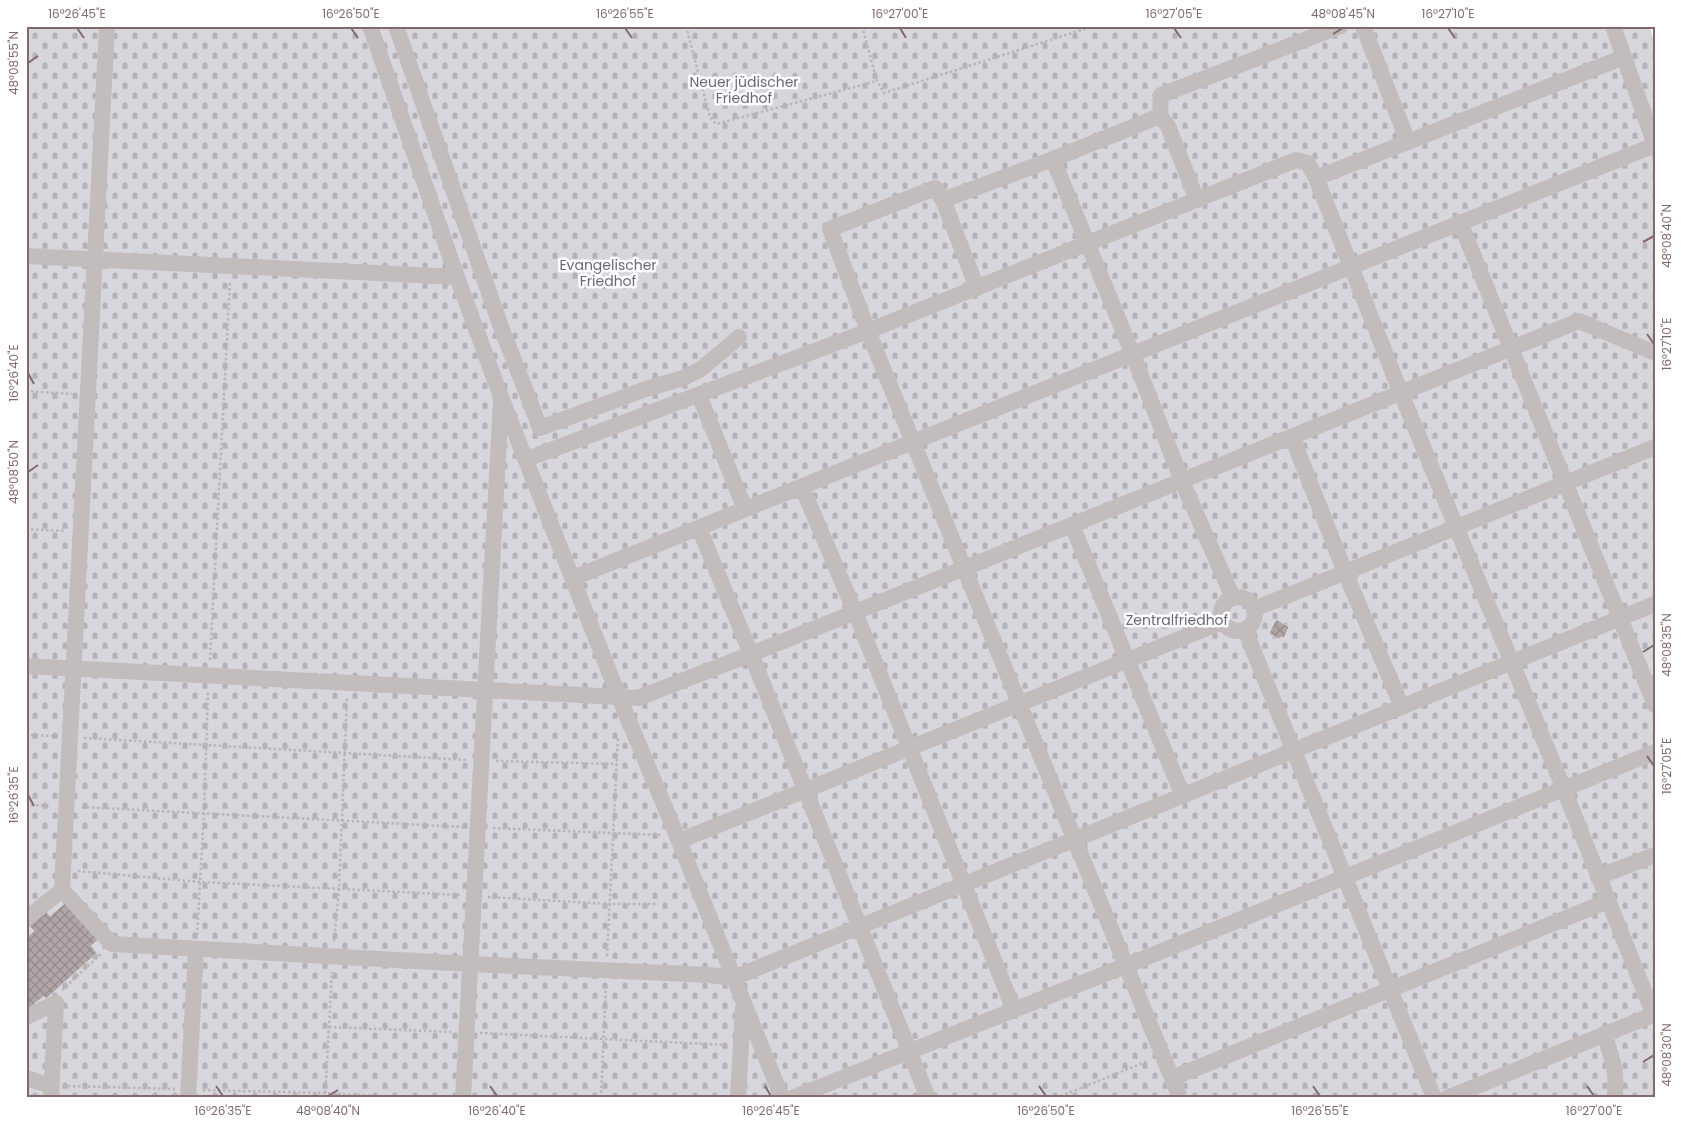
<svg xmlns="http://www.w3.org/2000/svg" width="1681" height="1124" font-family="Poppins,sans-serif">
<style>
.cemetery{fill:url(#cemetery-stones)}
.building{fill:url(#building-cross-hatch);stroke:#d6d7d8}
.lines{fill:none;stroke-linecap:round;stroke-linejoin:round}
.path{stroke:#bab4b5;stroke-width:2.5;stroke-dasharray:2.5 2.5;stroke-linecap:butt}
.minor{stroke:#c3bcbc;stroke-width:16}
.ticks{fill:none;stroke:#81696c;stroke-width:2}
.labels{text-anchor:middle;stroke-width:5;stroke-linejoin:round;paint-order:stroke}
.park-label{font-size:14px;fill:#6b6779;stroke:#fff}
.neatline{fill:none;stroke:#81696c;stroke-width:2}
.ticks-label{font-size:12px;text-anchor:middle;fill:#81696c}
</style>
<defs>
<pattern id="cemetery-stones" width="16" height="16" patternUnits="userSpaceOnUse" patternTransform="scale(1.25)"><rect width="16" height="16" fill="#d7d6dd"/><path d="M2 7V4a2 2 0 0 1 4 0v3zM10 15v-3a2 2 0 0 1 4 0v3z" fill="#b4b2b7"/></pattern>
<pattern id="building-cross-hatch" width="8" height="8" patternUnits="userSpaceOnUse" patternTransform="scale(1.25)"><rect width="8" height="8" fill="#b2a5a7"/><path d="M0 0l8 8M0 8l8-8" fill="none" stroke="#968a8c"/></pattern>
</defs>
<rect width="100%" height="100%" fill="#f4f5f6"/>
<!-- cemetery -->
<path class="cemetery" d="M26 26H1649L1655 44V1098H26Z"/>
<!-- building -->
<g class="building">
<path d="M1276 619 1289 627 1284 638 1281 637 1280 639 1269 634Z"/>
<path d="M66 902 99 939 91 946 97 953 46 999 44 996 26 1011V938L34 931 28 925 45 910 50 916Z"/>
</g>
<g class="lines">
<!-- path -->
<g class="path">
<path d="M686 26 710 117 716 124 877 81"/>
<path d="M862 26 877 81 884 93 1094 26"/>
<path d="M26 391 72 394"/>
<path d="M26 529 65 531"/>
<path d="M210 660 230 281"/>
<path d="M26 735 56 736"/>
<path d="M84 738 468 760"/>
<path d="M496 761 617 764"/>
<path d="M26 805 51 806"/>
<path d="M82 807 463 827"/>
<path d="M493 828 660 835"/>
<path d="M78 871 200 882 460 895"/>
<path d="M488 897 610 904H658"/>
<path d="M197 935 204 813 208 691"/>
<path d="M334 941 339 889 347 697"/>
<path d="M607 956 618 737"/>
<path d="M62 990 102 953"/>
<path d="M329 1027 452 1032"/>
<path d="M480 1033 727 1045"/>
<path d="M68 1086 175 1089"/>
<path d="M203 1090 325 1093 415 1098"/>
<path d="M325 1098 332 972"/>
<path d="M601 1098 606 984"/>
<path d="M1056 1098 1148 1061"/>
</g>
<!-- minor -->
<g class="minor">
<path d="M370 26 457 277 501 397 619 697 679 841 782 1098"/>
<path d="M396 26 501 327 540 428 646 389 683 378 701 369 739 337"/>
<path d="M1363 26 1408 142"/>
<path d="M1613 26 1655 145"/>
<path d="M1160 116 1168 126 1197 200"/>
<path d="M1053 159 1133 355 1182 481 1233 598"/>
<path d="M1316 178 1624 57"/>
<path d="M943 200 935 188 830 229 868 331 964 568 1180 1098"/>
<path d="M1460 222 1655 705"/>
<path d="M26 256 457 277"/>
<path d="M977 288 943 200 1053 159 1160 116 1161 95 1341 26"/>
<path d="M699 395 745 509"/>
<path d="M1292 437 1345 572 1402 707"/>
<path d="M527 459 868 331 1296 160 1308 163 1316 178 1401 393 1563 787 1653 1013"/>
<path d="M802 487 855 612 1014 1010"/>
<path d="M1072 525 1183 796"/>
<path d="M699 528 751 654 928 1098"/>
<path d="M573 578 1655 145"/>
<circle cx="1238" cy="614" r="17"/>
<path d="M1254 609 1655 447"/>
<path d="M1245 630 1434 1098"/>
<path d="M26 666 638 698 751 654 1579 321 1655 353"/>
<path d="M679 841 1222 622"/>
<path d="M1598 877 1655 855"/>
<path d="M62 890 107 26"/>
<path d="M26 919 62 890 112 944 470 964 709 975 733 978 1655 604"/>
<path d="M26 1017 56 1003 51 1098"/>
<path d="M1604 1034C1611 1054 1619 1076 1614 1098"/>
<path d="M26 1078 51 1086"/>
<path d="M1172 1078 1608 901"/>
<path d="M188 1098 196 949"/>
<path d="M463 1098 501 401"/>
<path d="M738 1098 743 1008"/>
<path d="M792 1098 1125 966 1655 752"/>
<path d="M1447 1098 1655 1014"/>
</g>
</g>
<!-- ticks -->
<path class="ticks" d="M77 28 84 38M351 28 358 38M625 28 632 38M900 28 906 38M1174 28 1181 38M1448 28 1455 38M1333 34 1343 28M28 63 38 56M1643 242 1654 236M1647 334 1654 344M28 373 34 384M28 472 38 465M1643 652 1654 645M1647 756 1654 766M28 795 34 806M1643 1062 1654 1055M216 1086 223 1096M490 1086 497 1096M765 1086 771 1096M1039 1086 1046 1096M1313 1086 1320 1096M1587 1086 1594 1096M328 1096 338 1090"/>
<g class="labels">
<!-- park labels -->
<g class="park-label">
<text x="744" y="87">Neuer jüdischer<tspan x="744" dy="16">Friedhof</tspan></text>
<text x="608" y="270">Evangelischer<tspan x="608" dy="16">Friedhof</tspan></text>
<text x="1177" y="625">Zentralfriedhof</text>
</g>
</g>
<!-- border -->
<rect width="1681" height="1124" fill="none" stroke="#ffffff" stroke-width="55"/>
<rect x="28" y="28" width="1626" height="1068" class="neatline"/>
<g class="ticks-label">
<text x="77" y="18">16°26'45"E</text>
<text x="351" y="18">16°26'50"E</text>
<text x="625" y="18">16°26'55"E</text>
<text x="900" y="18">16°27'00"E</text>
<text x="1174" y="18">16°27'05"E</text>
<text x="1343" y="18">48°08'45"N</text>
<text x="1448" y="18">16°27'10"E</text>
<text transform="translate(14 63) rotate(-90)" y="4">48°08'55"N</text>
<text transform="translate(1667 236) rotate(-90)" y="4">48°08'40"N</text>
<text transform="translate(1667 344) rotate(-90)" y="4">16°27'10"E</text>
<text transform="translate(14 373) rotate(-90)" y="4">16°26'40"E</text>
<text transform="translate(14 472) rotate(-90)" y="4">48°08'50"N</text>
<text transform="translate(1667 645) rotate(-90)" y="4">48°08'35"N</text>
<text transform="translate(1667 766) rotate(-90)" y="4">16°27'05"E</text>
<text transform="translate(14 795) rotate(-90)" y="4">16°26'35"E</text>
<text transform="translate(1667 1055) rotate(-90)" y="4">48°08'30"N</text>
<text x="223" y="1115">16°26'35"E</text>
<text x="328" y="1115">48°08'40"N</text>
<text x="497" y="1115">16°26'40"E</text>
<text x="771" y="1115">16°26'45"E</text>
<text x="1046" y="1115">16°26'50"E</text>
<text x="1320" y="1115">16°26'55"E</text>
<text x="1594" y="1115">16°27'00"E</text>
</g>
</svg>
